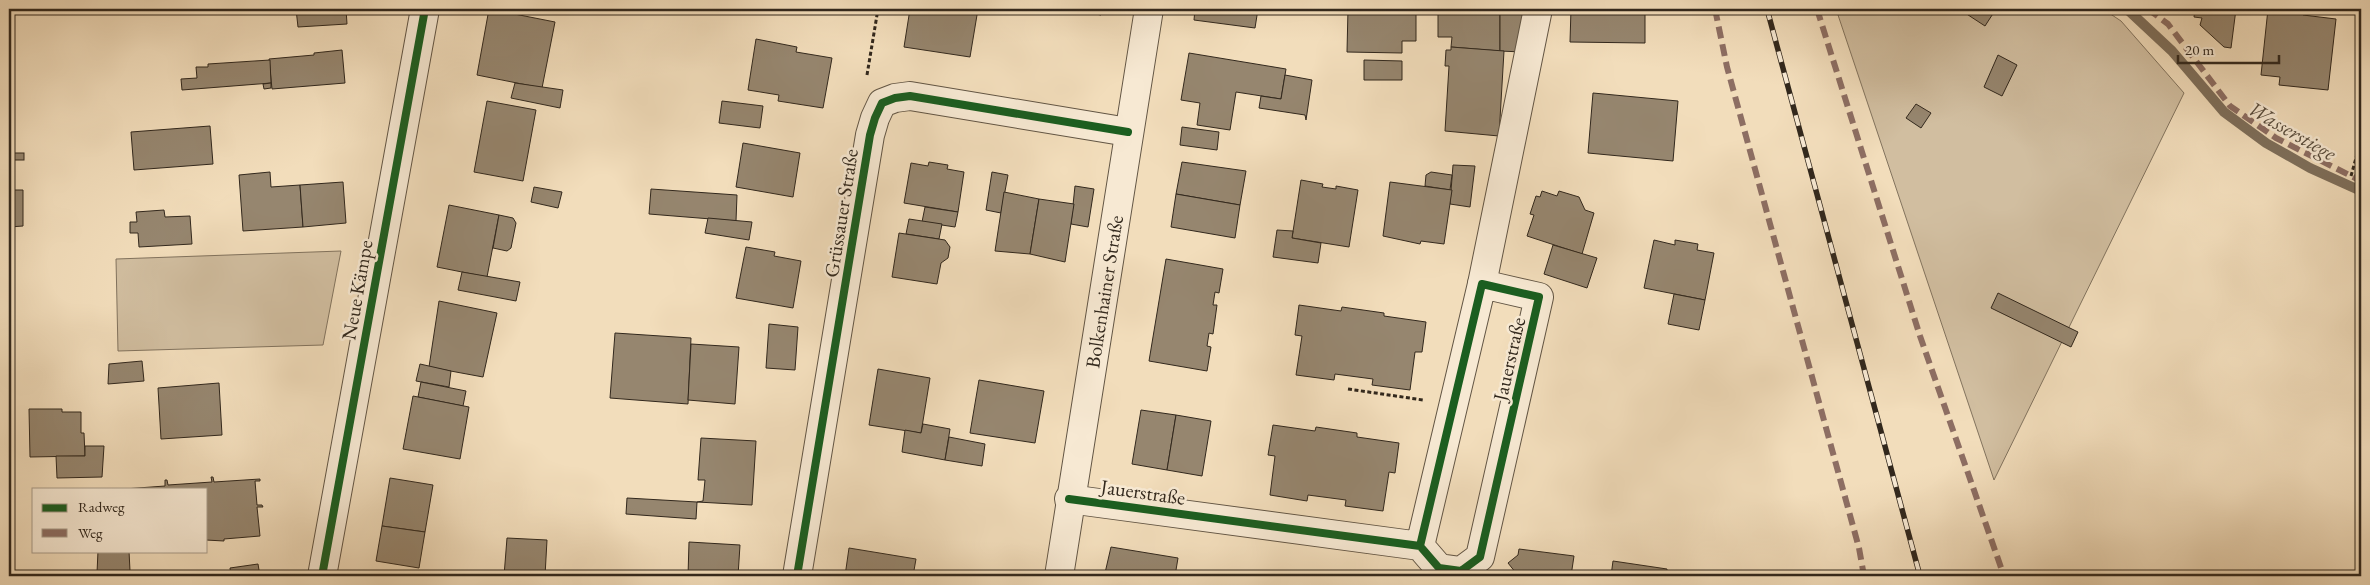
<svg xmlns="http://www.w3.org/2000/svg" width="2370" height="585" font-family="'EB Garamond',serif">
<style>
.green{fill:#d1bea0;stroke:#82735e}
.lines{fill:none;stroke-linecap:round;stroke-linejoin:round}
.stream{stroke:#7e6f5b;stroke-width:10}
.building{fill:#96866f;stroke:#32281d}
.minor-casing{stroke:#625544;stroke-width:30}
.path{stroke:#32281d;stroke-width:3;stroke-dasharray:4 2.5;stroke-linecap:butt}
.minor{stroke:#f7e9d3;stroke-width:28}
.rail-casing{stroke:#32281d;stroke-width:5.5}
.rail{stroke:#f7e9d3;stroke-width:4;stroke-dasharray:11;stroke-linecap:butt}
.quiet{stroke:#8d6e63;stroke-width:6;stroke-dasharray:12 6;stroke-linecap:butt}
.cycleway-casing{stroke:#f7e9d3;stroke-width:11}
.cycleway{stroke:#1b5e20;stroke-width:8}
.labels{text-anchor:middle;stroke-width:5;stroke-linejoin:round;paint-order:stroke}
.street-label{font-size:20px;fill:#32281d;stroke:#f7e9d3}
.water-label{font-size:21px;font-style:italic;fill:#584c3c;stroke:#f7e9d3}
</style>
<rect width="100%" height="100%" fill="#f2ddbb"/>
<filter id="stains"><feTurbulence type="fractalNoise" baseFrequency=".004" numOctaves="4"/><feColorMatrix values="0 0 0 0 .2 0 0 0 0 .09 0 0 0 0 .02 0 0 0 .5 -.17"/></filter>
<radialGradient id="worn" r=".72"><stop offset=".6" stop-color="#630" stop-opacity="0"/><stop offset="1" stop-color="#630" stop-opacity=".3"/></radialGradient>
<!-- green -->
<g class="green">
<path d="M1836 9H2103L2121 21 2184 93 1994 480Z"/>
<path d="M341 251 323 345 118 351 116 259Z"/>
</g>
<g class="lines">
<!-- stream -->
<path class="stream" d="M2127 9 2172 51 2224 112 2266 143 2310 168 2361 191"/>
</g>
<!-- building -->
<g class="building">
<path d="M296 9H346L347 24 298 27Z"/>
<path d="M489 9 555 22 542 88 477 75Z"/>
<path d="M910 9H978L970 57 904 47Z"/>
<path d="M1068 9H1102L1101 15Z"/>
<path d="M1195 9H1258L1255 28 1194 20Z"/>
<path d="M1348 9H1416V41H1402V53L1347 52Z"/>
<path d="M1438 9H1500V51L1451 47 1452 37H1438Z"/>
<path d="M1500 9H1526L1522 52 1500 51Z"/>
<path d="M1571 9H1645V43L1570 42Z"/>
<path d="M1959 9H1996L1985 26Z"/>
<path d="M2195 9H2236L2231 48 2224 47 2200 25 2202 18 2194 17Z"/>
<path d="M2268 9H2304L2303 15 2336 19 2328 90 2279 85 2280 77 2261 75Z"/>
<rect x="9" y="20" width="4" height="60"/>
<path d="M756 39 797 47 796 52 832 58 823 108 778 101 779 95 748 90Z"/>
<path d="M1451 47 1504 51 1499 136 1445 131 1449 66H1445L1446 50H1451Z"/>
<path d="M342 50 345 83 272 89 269 59 314 55V53Z"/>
<path d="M1189 53 1286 69 1281 99 1236 92 1230 130 1197 125 1200 103 1181 100Z"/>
<path d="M1998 55 2017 65 2002 96 1984 87Z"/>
<path d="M270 60 271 83 182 90 181 79 197 78 196 67H208V64Z"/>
<path d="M1364 60 1402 61V80H1364Z"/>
<path d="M1285 75 1312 80 1306 120 1305 115 1259 108 1261 96 1281 99Z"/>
<path d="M271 83V88L264 89 263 84Z"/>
<path d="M515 83 563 90 560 108 511 98Z"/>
<path d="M1593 93 1678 101 1673 161 1588 153Z"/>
<path d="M487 101 536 110 523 181 474 172Z"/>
<path d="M722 101 763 106 760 128 719 123Z"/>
<path d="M1916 104 1931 113 1921 128 1906 118Z"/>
<path d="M210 126 213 164 134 170 131 132Z"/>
<path d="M1182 127 1219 132 1217 150 1180 145Z"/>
<path d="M743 143 800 153 793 197 736 187Z"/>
<rect x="9" y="153" width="15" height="7"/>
<path d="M929 162 948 165 947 169 964 172 958 212 904 203 911 163 928 166Z"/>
<path d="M1182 162 1246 171 1240 205 1176 194Z"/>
<path d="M1453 165 1475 166 1470 207 1450 204Z"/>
<path d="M270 172 271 187 300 185 303 227 243 231 239 175Z"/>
<path d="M992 172 1008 175 1001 213 986 210Z"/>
<path d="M1431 172 1452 175 1450 190 1425 186 1426 175Z"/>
<path d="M1301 180 1323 184 1322 187 1336 189V186L1358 190 1349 247 1292 238Z"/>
<path d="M343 182 346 223 303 227 300 185Z"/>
<path d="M1390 182 1452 190 1444 244 1421 241 1420 244 1383 236Z"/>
<path d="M1075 186 1094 189 1088 227 1071 224Z"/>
<path d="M534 187 562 192 558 208 531 202Z"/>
<path d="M651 189 737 195 736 221 649 214Z"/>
<path d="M9 190H23V226L9 227Z"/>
<path d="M1542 191 1557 196 1559 191 1579 197 1585 210 1594 213 1582 254 1527 236 1534 215 1530 214 1536 196 1540 197Z"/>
<path d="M1004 192 1039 199 1030 254 995 251Z"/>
<path d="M1176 194 1240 205 1235 238 1171 227Z"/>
<path d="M1039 199 1074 204 1065 262 1030 254Z"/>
<path d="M449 205 499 215 487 277 437 267Z"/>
<path d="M925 207 958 212 955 227 922 222Z"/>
<path d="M164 210 165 217 190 216 192 244 139 247 138 233H130V222H137L136 212Z"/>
<path d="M499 215 513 218 516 223 511 248 507 251 493 248Z"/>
<path d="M708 218 752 222 749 240 705 233Z"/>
<path d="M909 219 942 224 939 239 906 234Z"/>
<path d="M1277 230 1293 231 1292 238 1321 243 1318 263 1273 257Z"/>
<path d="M899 233 945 240 950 247 948 258 941 263 937 284 892 277Z"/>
<path d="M1654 240 1675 245V240L1698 244 1697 250 1714 253 1705 300 1644 288Z"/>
<path d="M1553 245 1597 258 1587 288 1544 274Z"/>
<path d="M746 247 775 252 774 256 801 261 793 308 736 298Z"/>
<path d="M1166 259 1223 269 1219 293 1215 292 1213 305H1217L1213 334 1209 333 1207 346 1211 347 1207 371 1149 361Z"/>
<path d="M462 272 520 282 516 301 458 290Z"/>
<path d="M1998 293 2078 332 2071 347 1991 308Z"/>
<path d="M1674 294 1705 300 1699 330 1668 324Z"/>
<path d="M439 301 497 313 483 377 429 367Z"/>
<path d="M1299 305 1341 311 1342 307 1384 313V316L1426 322 1422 352H1415L1410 390 1372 385 1373 379 1335 374 1334 380 1296 375 1302 336 1295 335Z"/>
<path d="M769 324 798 327 795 370 766 368Z"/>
<path d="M615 333 691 338 688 404 610 398Z"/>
<path d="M691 344 739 347 735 404 688 400Z"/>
<path d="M142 361 144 381 108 384 109 364Z"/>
<path d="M420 364 451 371 449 387 416 381Z"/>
<path d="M878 369 930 378 921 433 869 425Z"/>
<path d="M979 380 1044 391 1035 443 970 433Z"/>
<path d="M421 382 466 391 463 406 418 397Z"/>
<path d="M219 383 222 435 161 439 158 388Z"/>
<path d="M413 396 469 407 460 459 403 449Z"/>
<path d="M29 409H62V412H81V433H84L85 456 30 457Z"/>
<path d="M1141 410 1176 415 1167 470 1132 464Z"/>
<path d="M1176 415 1211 421 1202 476 1167 470Z"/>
<path d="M923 424 950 429 945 460 902 452 905 430 921 433Z"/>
<path d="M1273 425 1315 431 1316 427 1357 433V437L1399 443 1395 473 1389 472 1383 511 1345 506 1346 500 1308 495 1307 501 1270 495 1275 456 1268 455Z"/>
<path d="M949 437 985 444 982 466 945 460Z"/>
<path d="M701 438 756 441 752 505 697 502 703 501 705 480H698Z"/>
<path d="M85 446H104L102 477 57 478 56 456H85Z"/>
<path d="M211 477H213L214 482 260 479V481H255L257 505H262L263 507H257L260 536 224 539V541L206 540V489H124L165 486V480H167L168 485 212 482Z"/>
<path d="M390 478 433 485 425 532 382 526Z"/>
<rect x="9" y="494" width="1" height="40"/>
<path d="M627 498 697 502 696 519 626 514Z"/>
<path d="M382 526 425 532 419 568 376 561Z"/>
<path d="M507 538 547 540 545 576H504Z"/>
<path d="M689 542 740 545 738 576H688Z"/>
<path d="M1111 547 1178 558 1175 576H1106L1105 573Z"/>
<path d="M849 548 916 559 913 576H845Z"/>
<path d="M1519 549 1574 556 1571 576H1513L1516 573 1508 563 1518 555Z"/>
<path d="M98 551H129L130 571 97 573Z"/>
<path d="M9 553H13L14 576H9Z"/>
<path d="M1613 561 1667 569V576H1611Z"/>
<path d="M258 564 260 576H231L230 568Z"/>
</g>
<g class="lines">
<!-- minor casing -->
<g class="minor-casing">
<g id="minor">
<path d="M1482 284 1538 9"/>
<path d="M1069 499 1420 546 1439 568 1461 571 1480 557 1539 297 1482 284 1420 546"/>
<path d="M322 576 425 9"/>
<path d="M797 576 870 135 875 118 882 103 895 98 910 96 1128 132"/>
<path id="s1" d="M1059 576 1149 9"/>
</g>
</g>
<!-- path -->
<g class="path">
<path d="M867 75 878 9"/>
<path d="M2351 176 2361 140"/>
<path d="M1348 389 1423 400"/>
</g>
<!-- minor -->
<use href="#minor" class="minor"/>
<!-- rail casing -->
<g class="rail-casing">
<path id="rail" d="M1767 9 1920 576"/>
</g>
<!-- rail -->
<use href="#rail" class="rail"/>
<!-- quiet -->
<g class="quiet">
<path d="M1715 9 1727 67 1859 548 1864 576"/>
<path d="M1817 9 1920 336 2004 576"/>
<path d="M2148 9 2168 24 2230 106 2276 138 2361 181"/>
</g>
<!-- cycleway casing -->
<g class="cycleway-casing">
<g id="cycleway">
<path d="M1069 499 1420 546 1439 568 1461 571 1480 557 1539 297 1482 284 1420 546"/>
<path d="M322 576 425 9"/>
<path d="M797 576 870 135 875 118 882 103 895 98 910 96 1128 132"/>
</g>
</g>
<!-- cycleway -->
<use href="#cycleway" class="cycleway"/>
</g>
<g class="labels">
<!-- street labels -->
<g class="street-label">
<text transform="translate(841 213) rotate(-81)" y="7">Grüssauer Straße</text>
<text transform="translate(357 290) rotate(-80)" y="7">Neue Kämpe</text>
<text dy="7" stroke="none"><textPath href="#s1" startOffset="288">Bolkenhainer Straße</textPath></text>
<text transform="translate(1509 359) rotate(-77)" y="7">Jauerstraße</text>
<text transform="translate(1143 492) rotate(8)" y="7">Jauerstraße</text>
</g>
<!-- water labels -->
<g class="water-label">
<text transform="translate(2292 131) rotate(30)" y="7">Wasserstiege</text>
</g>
</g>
<!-- margin -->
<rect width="2370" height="585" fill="none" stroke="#f2ddbb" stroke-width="30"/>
<rect x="10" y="10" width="2350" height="565" fill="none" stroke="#32281d" stroke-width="2.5"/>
<rect x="15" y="15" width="2340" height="555" fill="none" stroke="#32281d"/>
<!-- legend -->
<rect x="32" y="488" width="175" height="65" fill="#f7e9d3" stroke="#a89c8a"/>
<rect x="42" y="504" width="25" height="8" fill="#1b5e20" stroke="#a89c8a"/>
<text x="78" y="512" font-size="15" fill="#32281d">Radweg</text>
<rect x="42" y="529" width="25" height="8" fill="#8d6e63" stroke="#a89c8a"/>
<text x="78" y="538" font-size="15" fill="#32281d">Weg</text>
<!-- scale -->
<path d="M2178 55v8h101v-8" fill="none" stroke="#32281d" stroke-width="2.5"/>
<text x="2185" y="55" font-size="15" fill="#32281d" stroke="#f7e9d3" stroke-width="4" paint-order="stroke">20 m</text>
<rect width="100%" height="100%" filter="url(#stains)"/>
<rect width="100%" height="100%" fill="url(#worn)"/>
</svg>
